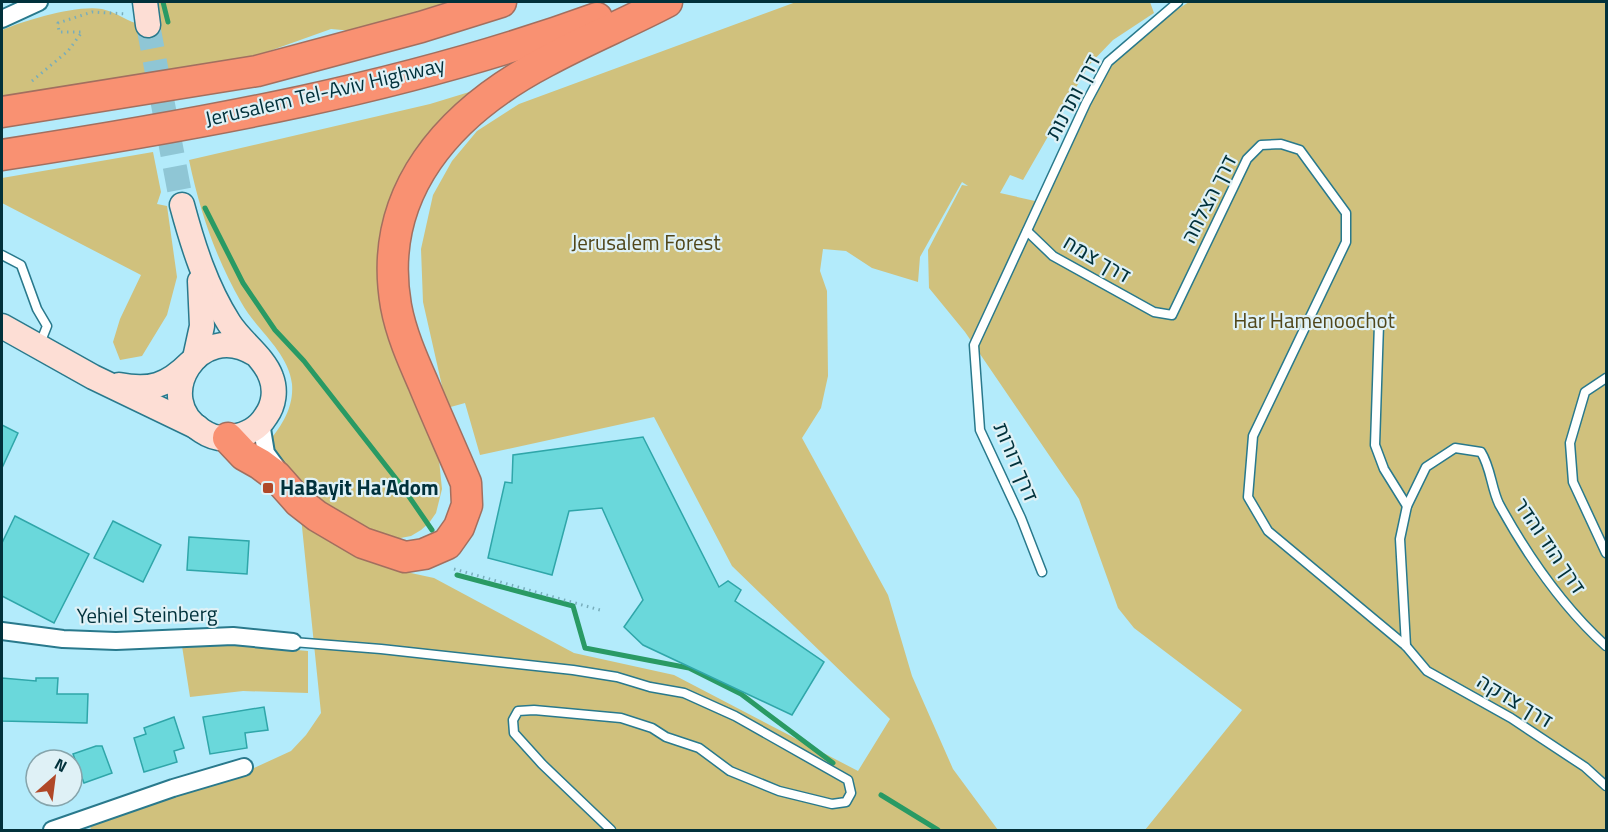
<svg xmlns="http://www.w3.org/2000/svg" width="1608" height="832" font-family="'Titillium Web',Heebo,sans-serif">
<style>
.green{fill:#d0c17d}
.lines{fill:none;stroke-linecap:round;stroke-linejoin:round}
.stream{stroke:#299a64;stroke-width:5}
.building{fill:#6ad8db;stroke:#2fa6a9;stroke-width:1.5}
.secondary-tunnel{stroke:#8fc6d5;stroke-width:24;stroke-dasharray:24 12;stroke-linecap:butt}
.lane-casing{stroke:#29798c;stroke-width:11}
.street-casing{stroke:#29798c;stroke-width:20}
.secondary-casing{stroke:#29798c;stroke-width:27}
.highway-casing{stroke:#a26f5f;stroke-width:33}
.path{stroke:#78adbb;stroke-width:3;stroke-dasharray:1.5 4.5;stroke-linecap:butt}
.lane{stroke:#fff;stroke-width:8}
.street{stroke:#fff;stroke-width:16}
.secondary{stroke:#fdded5;stroke-width:24}
.highway{stroke:#f99172;stroke-width:30}
.poi-dot{fill:#b04828;stroke:#dff1f6;stroke-width:2}
.labels{text-anchor:middle;stroke-width:4.5;stroke-linejoin:round;paint-order:stroke}
.street-label{font-size:21px;fill:#01313b;stroke:#dff1f6}
.park-label{font-size:21px;fill:#50461a;stroke:#dff1f6}
.poi-label{font-size:21px;font-weight:bold;fill:#01313b;stroke:#dff1f6;text-anchor:start}
</style>
<rect width="100%" height="100%" fill="#b3ebfb"/>
<!-- green -->
<g class="green">
<path d="M150 2H454L353 31 331 29 244 60 2 102V30C27 20 75 5 102 9 116 12 128 22 142 25Z"/>
<path d="M796 2H1150L1154 13 1113 40 1089 65 1023 180 1010 175 1000 193 1044 203 1110 53 1189 2H1606V830H1145L1242 710 1134 628 1118 608 1079 499 965 332 929 288 928 250 962 185 968 186 962 182 920 257 918 282 872 268 846 251 823 249 820 271 827 291 828 376 821 408 802 438 888 595 912 676 953 769 998 830H91L89 821 241 774 291 751 306 735 321 713 301 517 351 548 397 570 434 578 574 653 674 675 858 771 890 719 732 566 654 417 480 455 465 403 447 408 423 302 421 249 433 195 452 161 477 131 519 104Z"/>
<path d="M489 86 426 146 394 329 439 460 442 489 436 513 429 523 421 530 411 536 390 540 326 511 266 445C281 427 294 408 292 384 288 351 256 330 241 302 215 256 200 212 189 160L430 104Z"/>
<path d="M153 152 161 192 157 204 167 206 177 277 167 315 142 356 120 360 113 342 120 319 141 275 2 203V178Z"/>
<path d="M240 645 308 651V693L243 691 190 697 182 646Z"/>
</g>
<g class="lines">
<!-- stream -->
<g class="stream">
<path d="M163 2 168 22"/>
<path d="M205 208 243 283 275 330 304 361 401 485 432 530"/>
<path d="M457 575 573 606 585 648 689 668 741 694 833 763"/>
<path d="M881 795 938 830"/>
</g>
</g>
<!-- building -->
<g class="building">
<path d="M2 425 18 433 2 468Z"/>
<path d="M643 437 719 587 728 581 741 590 735 601 824 662 792 715 643 645 624 627 643 600 602 508 569 511 552 575 488 558 505 482 512 483 513 455Z"/>
<path d="M15 516 89 554 54 623 2 596V543Z"/>
<path d="M113 521 161 545 143 582 94 558Z"/>
<path d="M189 537 249 541 247 574 187 570Z"/>
<path d="M2 678 36 681V678H58L57 694H88L87 723 2 721Z"/>
<path d="M264 707 268 730 245 733 247 748 210 754 203 717Z"/>
<path d="M174 717 184 748 174 751 177 762 144 772 134 738 146 734 144 728Z"/>
<path d="M96 746H102L112 773 84 783 73 754Z"/>
</g>
<g class="lines">
<!-- secondary-tunnel -->
<path class="secondary-tunnel" d="M148 25 182 205"/>
<!-- lane casing -->
<g class="lane-casing">
<g id="lane">
<path d="M1027 231 1053 256 1154 312 1172 315 1247 159 1261 145 1281 144 1300 150 1346 213V242L1253 436 1248 497 1268 531 1406 646 1427 671 1511 718 1585 767 1606 786"/>
<path d="M2 255 21 265 37 309 47 326 39 346"/>
<path d="M1379 324 1375 445 1384 469 1407 506"/>
<path d="M1606 378 1585 392 1570 443 1573 482 1606 553"/>
<path d="M1042 572 1021 518 980 430 974 345 1086 103 1108 62 1178 2"/>
<path d="M293 642 381 649 573 670 617 677 650 687 684 693 735 716 848 780 851 793 846 802 832 804 779 791 730 771 699 748 666 737 652 728 621 718 534 710 518 711 513 720 514 733 542 764 611 830"/>
<path d="M1406 646 1400 539 1407 506 1426 467 1455 448 1481 452C1491 468 1491 487 1499 504 1527 555 1563 607 1606 646"/>
</g>
</g>
<!-- street casing -->
<g class="street-casing">
<g id="street">
<path d="M2 19 39 2"/>
<path d="M261 423 266 453 277 468"/>
<path d="M2 631 63 639 116 641 233 636 293 642"/>
<path d="M52 830 173 788 244 767"/>
</g>
</g>
<!-- secondary casing -->
<g class="secondary-casing">
<g id="secondary">
<path d="M145 2 148 25"/>
<path d="M182 205C193 246 206 287 229 323 241 342 264 357 271 377 276 390 274 405 266 416 258 429 247 434 233 437 222 440 211 437 202 431 150 399 199 318 255 354"/>
<path d="M2 326 93 377 197 427"/>
<path d="M195 358 202 326 200 281"/>
<path d="M119 385C150 391 167 386 190 363"/>
</g>
</g>
<!-- highway casing -->
<g class="highway-casing">
<g id="highway">
<path d="M2 112 257 71 421 27 501 2"/>
<path d="M2 155C203 124 405 88 597 18"/>
<path d="M228 438 244 455 260 464 276 476 299 502 317 516 363 543 405 557 424 554 447 544 459 527 467 505 466 483C452 450 437 417 423 383 412 358 401 333 396 306 376 192 450 112 545 62 585 40 627 23 667 2"/>
</g>
</g>
<!-- path -->
<g class="path">
<path d="M32 81 68 51 82 32H59L58 23 92 12 127 14"/>
<path d="M454 569 600 610"/>
</g>
<!-- lane -->
<use href="#lane" class="lane"/>
<!-- street -->
<use href="#street" class="street"/>
<!-- secondary -->
<use href="#secondary" class="secondary"/>
<!-- highway -->
<use href="#highway" class="highway"/>
</g>
<!-- markers -->
<rect class="poi-dot" x="262" y="482" width="12" height="12" rx="3"/>
<g class="labels">
<!-- street labels -->
<g class="street-label">
<text transform="translate(325 92) rotate(-13)" y="7">Jerusalem Tel-Aviv Highway</text>
<text transform="translate(1073 97) rotate(-62)" y="7">דרך ותרנות</text>
<text transform="translate(1209 199) rotate(-63)" y="7">דרך הצלחה</text>
<text transform="translate(1097 259) rotate(30)" y="7">דרך צמח</text>
<text transform="translate(1016 462) rotate(67)" y="7">דרך דורות</text>
<text transform="translate(1550 546) rotate(56)" y="7">דרך הוד והדר</text>
<text transform="translate(147 615) rotate(-1)" y="7">Yehiel Steinberg</text>
<text transform="translate(1515 701) rotate(31)" y="7">דרך צדקה</text>
</g>
<!-- park labels -->
<g class="park-label">
<text x="646" y="250">Jerusalem Forest</text>
<text x="1314" y="328">Har Hamenoochot</text>
</g>
<!-- poi labels -->
<g class="poi-label">
<text x="280" y="495">HaBayit Ha'Adom</text>
</g>
</g>
<!-- border -->
<rect width="1608" height="832" fill="none" stroke="#01313b" stroke-width="6"/>
<!-- north arrow -->
<g transform="translate(54 778) rotate(28)"><circle r="28" fill="#dff1f6" stroke="#86a4ab" stroke-width="1.5"/>
<path d="M0-4.5L10 22L0 15L-10 22Z" fill="#b04828"/>
<text y="-9" font-size="16" font-weight="bold" text-anchor="middle" fill="#01313b">N</text>
</g>
</svg>
